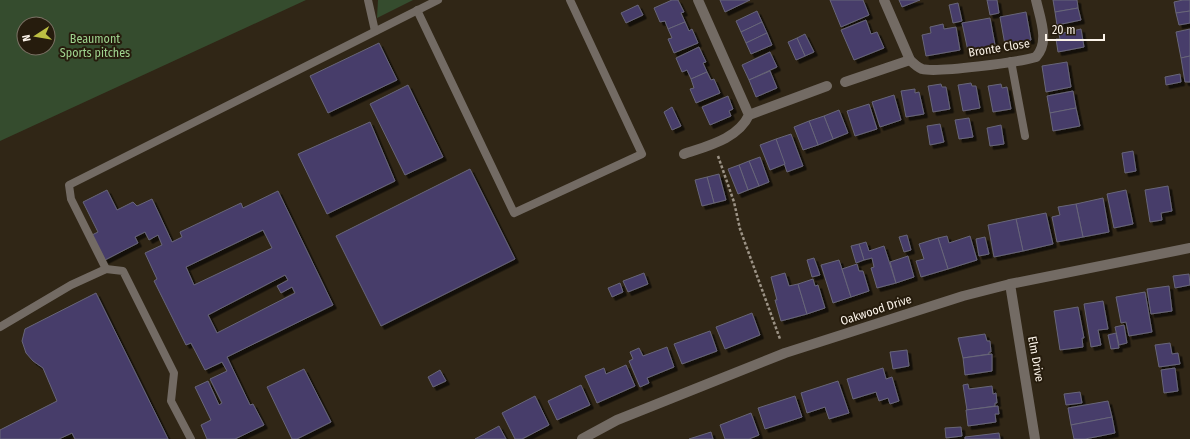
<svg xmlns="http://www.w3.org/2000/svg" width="1190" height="439" font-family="'Fira Sans Condensed',sans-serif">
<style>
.green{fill:#354c2e;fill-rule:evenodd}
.building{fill:#463c6b;stroke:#686679;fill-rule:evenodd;filter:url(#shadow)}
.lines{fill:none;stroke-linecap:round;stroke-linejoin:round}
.path{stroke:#9c9386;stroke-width:2.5;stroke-dasharray:3 2;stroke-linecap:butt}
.service{stroke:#736b64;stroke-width:8}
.minor{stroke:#736b64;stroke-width:10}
.labels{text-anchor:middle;stroke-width:4;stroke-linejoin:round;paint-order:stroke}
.park-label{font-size:12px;fill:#9fd38f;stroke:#261c0d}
.street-label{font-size:12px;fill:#fbf3e9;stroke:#261c0d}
</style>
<defs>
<filter id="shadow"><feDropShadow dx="3.5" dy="3.5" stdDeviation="0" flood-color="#0009"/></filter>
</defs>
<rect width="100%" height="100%" fill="#302616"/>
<!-- green -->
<g class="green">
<path d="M0 0H306L0 141ZM24 24H48V48H24Z"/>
<path d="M378 0H413L377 18Z"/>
</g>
<!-- building -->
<g class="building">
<path d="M672 0H678L684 12 681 13 685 22 668 29 665 21 660 22 654 8Z"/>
<path d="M720 0H750L725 12Z"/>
<path d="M830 0H863L869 15 841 27Z"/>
<path d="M899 0H920L902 7Z"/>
<path d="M987 0H997L999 13 990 15Z"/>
<path d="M1053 0H1077L1078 8 1055 12Z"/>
<path d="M1183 0H1190V11L1176 13 1174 2Z"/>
<path d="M958 3 962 21 953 23 949 5Z"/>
<path d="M638 5 643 15 626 23 621 13Z"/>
<path d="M1078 8 1081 20 1057 25 1055 12Z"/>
<path d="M757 11 762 22 741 32 736 21Z"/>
<path d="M1190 11V23L1179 25 1176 13Z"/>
<path d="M1026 12 1031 40 1005 45 1000 17Z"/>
<path d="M990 18 995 45 968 51 962 23Z"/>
<path d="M866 20 871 34 877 32 884 48 854 60 841 30Z"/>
<path d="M685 22 689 31 692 29 698 43 674 53 668 39 672 38 668 29Z"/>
<path d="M762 22 767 33 746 43 741 32Z"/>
<path d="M943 24 944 29 956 27 960 50 926 56 922 35 931 33 930 27Z"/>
<path d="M1081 29 1084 47 1058 52 1056 39H1060L1059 34Z"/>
<path d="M1190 29V56L1181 58 1176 32Z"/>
<path d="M767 33 772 45 751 54 746 43Z"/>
<path d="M805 34 814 52 805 56 797 38Z"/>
<path d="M797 38 805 56 796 60 788 42Z"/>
<path d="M379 43 397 80 328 113 310 76Z"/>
<path d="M699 47 706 62 703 63 707 72 691 79 687 70 682 72 676 58Z"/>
<path d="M770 52 777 67 749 80 742 65Z"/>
<path d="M1190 56V82H1185L1181 58Z"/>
<path d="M1067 62 1071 87 1046 92 1042 66Z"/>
<path d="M770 71 777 88 756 97 749 80Z"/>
<path d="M707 72 711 80 714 79 720 93 696 103 690 89 694 88 691 79Z"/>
<path d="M1180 74 1181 82 1166 85 1165 77Z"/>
<path d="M971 83 972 86H976L980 108 963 111 958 85Z"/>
<path d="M941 84 942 87H946L950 109 933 112 928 86Z"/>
<path d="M1001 84 1002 88 1007 87 1011 109 993 112 988 86Z"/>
<path d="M408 85 443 157 405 175 370 104Z"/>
<path d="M915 89V93L919 92 924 114 906 117 901 91Z"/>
<path d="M1073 91 1076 108 1050 113 1047 96Z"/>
<path d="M894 95 901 120 880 127 872 102Z"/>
<path d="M728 96 733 109 729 111 731 116 710 125 702 107Z"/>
<path d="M869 104 877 129 855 136 847 111Z"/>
<path d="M672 107 681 126 672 130 664 112Z"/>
<path d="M1076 108 1080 126 1053 131 1050 113Z"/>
<path d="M839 110 848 133 833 139 824 116Z"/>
<path d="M824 116 833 139 818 145 809 121Z"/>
<path d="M969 118 973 137 959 139 955 120Z"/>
<path d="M809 121 818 145 803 150 794 127Z"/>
<path d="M370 122 395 181 327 214 298 154Z"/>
<path d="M940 124 944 142 930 145 927 126Z"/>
<path d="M1001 125 1004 144 990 146 987 128Z"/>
<path d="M791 134 803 166 787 172 776 139Z"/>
<path d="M776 139 785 164 770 170 760 145Z"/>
<path d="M1133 151 1136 171 1125 173 1122 153Z"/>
<path d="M760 157 769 182 759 186 749 161Z"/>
<path d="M749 161 759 186 748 190 739 165Z"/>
<path d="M739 165 748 190 738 194 728 169Z"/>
<path d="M470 169 515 259 381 326 336 236Z"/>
<path d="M719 174 726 200 714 203 707 177Z"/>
<path d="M707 177 714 203 702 206 695 180Z"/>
<path d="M1168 186 1172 211 1161 213 1162 220 1150 222 1145 190Z"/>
<path d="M107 190 117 210 133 202 137 206 152 199 172 242 182 237 180 232 241 203 243 208 278 191 333 305 227 357 250 405 253 404 264 425 235 439H207L201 425 211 420 195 387 208 381 219 405 222 403 210 379 227 371 222 362 205 370 191 343 186 345 154 281 157 279 145 253 162 245 158 235 149 240 145 232 135 237 138 243 105 260 92 235 98 232 83 202ZM263 230 272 248 194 285 186 267ZM285 275 288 280 277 286 281 293 292 287 295 293 217 333 208 315Z"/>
<path d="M1126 190 1133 224 1114 228 1107 194Z"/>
<path d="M1103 198 1109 232 1083 237 1076 204Z"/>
<path d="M1076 204 1083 237 1057 242 1052 217 1060 215 1058 207Z"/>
<path d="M1046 213 1053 244 1023 251 1016 219Z"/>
<path d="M1016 219 1023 251 994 257 988 225Z"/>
<path d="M907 235 911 250 904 252 899 237Z"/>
<path d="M947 236 949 243 970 236 977 260 948 269 938 238Z"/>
<path d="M985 237 989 254 979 256 976 239Z"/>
<path d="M938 238 948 269 921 277 916 261 924 259 919 244Z"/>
<path d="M866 242 869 251 884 246 896 283 877 288 871 268 874 267 872 258 864 260 859 244Z"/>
<path d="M859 244 864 260 856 263 851 246Z"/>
<path d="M908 256 914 277 896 283 890 262Z"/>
<path d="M814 258 820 275 812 277 807 260Z"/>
<path d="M839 260 851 297 833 303 821 265Z"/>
<path d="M857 264 859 271H863L869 291 851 297 842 269Z"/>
<path d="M644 273 648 284 628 292 623 281Z"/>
<path d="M785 273 789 286 798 284 807 314 781 321 775 300H777L771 277Z"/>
<path d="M1189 274 1190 285 1175 288 1173 276Z"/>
<path d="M813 279 815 286 818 285 825 308 807 314 798 284Z"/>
<path d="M620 283 623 292 612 297 608 288Z"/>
<path d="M1169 286 1172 311 1151 314 1147 289Z"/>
<path d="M1145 292 1152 332 1129 336 1126 322 1121 323 1116 297Z"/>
<path d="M96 293 168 439H75L72 433 59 439H0V430L57 401 43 368 33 361 26 353 22 341 25 329Z"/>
<path d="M1103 301 1108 329 1098 330 1101 345 1091 347 1084 304Z"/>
<path d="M1078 307 1084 338H1082L1083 347 1060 350 1054 311Z"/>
<path d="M752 313 760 335 725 349 716 327Z"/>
<path d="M1124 325 1127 343 1119 345 1115 327Z"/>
<path d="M710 331 717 351 682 364 674 344Z"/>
<path d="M1116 333 1119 348 1111 349 1108 335Z"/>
<path d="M985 334 987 341H990L991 352H989V354L963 358 958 338Z"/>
<path d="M1170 343 1172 354 1178 353 1180 364 1159 367 1155 345Z"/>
<path d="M667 347 674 367 647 378 649 383 640 387 629 361 633 359 630 352 639 348 643 356Z"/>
<path d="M907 350 909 366 893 369 890 352Z"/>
<path d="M992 354V371L965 375 963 358Z"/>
<path d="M626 365 635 386 597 403 585 376 604 368 606 374Z"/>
<path d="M883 368 886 379 892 377 899 401 890 404 888 398 879 401 876 392 853 399 847 379Z"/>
<path d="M1175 368 1178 391 1164 393 1161 370Z"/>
<path d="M304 369 331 422 297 439H292L267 387Z"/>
<path d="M440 370 446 381 433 387 428 377Z"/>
<path d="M838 381 849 413 829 419 825 407 807 413 801 393Z"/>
<path d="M968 384 969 389 992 386 993 394 996 393 997 403H995V406L967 410 963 385Z"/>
<path d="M581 385 590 405 557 420 548 401Z"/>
<path d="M1080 392 1082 403 1066 405 1064 394Z"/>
<path d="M535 396 549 425 522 439H515L502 413Z"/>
<path d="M795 396 802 417 765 429 758 408Z"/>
<path d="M1108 401 1112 417 1071 425 1068 408Z"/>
<path d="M998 406 999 414H995L996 422 968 426 966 410Z"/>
<path d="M751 413 759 435 749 439H725L720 425Z"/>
<path d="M1112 417 1115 433 1085 439H1074L1071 425Z"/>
<path d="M499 426 506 439H475Z"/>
<path d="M961 427 962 436 946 438 945 428Z"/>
<path d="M711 432 713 439H689Z"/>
<path d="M999 433 1000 439H965V437Z"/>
</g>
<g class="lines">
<!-- path -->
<path class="path" d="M718 156 734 202 740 229 780 339"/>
<!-- service -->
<g class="service">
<path d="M368 0 375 31"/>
<path d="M417 10 514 213 642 154 570 0"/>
<path d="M1011 61 1025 136"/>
<path d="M106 269 71 199 69 185 438 0"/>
<path d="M0 327 71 285 106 269 123 271 174 373 171 401 191 439"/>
</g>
<!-- minor -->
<g class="minor">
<path d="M884 0 910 60C914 64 917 67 922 69 937 73 1020 62 1036 57 1050 42 1040 18 1036 0"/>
<path d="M845 82 910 60"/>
<path d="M749 115 827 86"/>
<path d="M684 154C707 146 738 139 749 115L698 0"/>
<path d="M1010 284 1035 439"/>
<path d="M582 439 617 420 785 353 963 296 1010 284 1190 248"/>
</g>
</g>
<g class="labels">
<!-- park labels -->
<g class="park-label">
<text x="95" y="43">Beaumont<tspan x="95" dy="14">Sports pitches</tspan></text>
</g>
<!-- street labels -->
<g class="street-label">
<text transform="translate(999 48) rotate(-9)" y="4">Bronte Close</text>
<text transform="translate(876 310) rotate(-18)" y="4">Oakwood Drive</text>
<text transform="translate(1036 359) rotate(80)" y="4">Elm Drive</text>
</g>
</g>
<!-- north arrow -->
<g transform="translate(36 36) rotate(258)"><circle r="19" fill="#261c0d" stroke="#7b7265"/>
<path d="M0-3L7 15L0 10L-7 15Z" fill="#bdbf43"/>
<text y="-6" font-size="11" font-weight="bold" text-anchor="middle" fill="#fbf3e9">N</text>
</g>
<!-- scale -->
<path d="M1046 34v6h58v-6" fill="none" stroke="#fbf3e9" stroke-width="2"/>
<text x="1052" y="34" font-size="12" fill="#fbf3e9" stroke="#261c0d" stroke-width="3" paint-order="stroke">20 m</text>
</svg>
